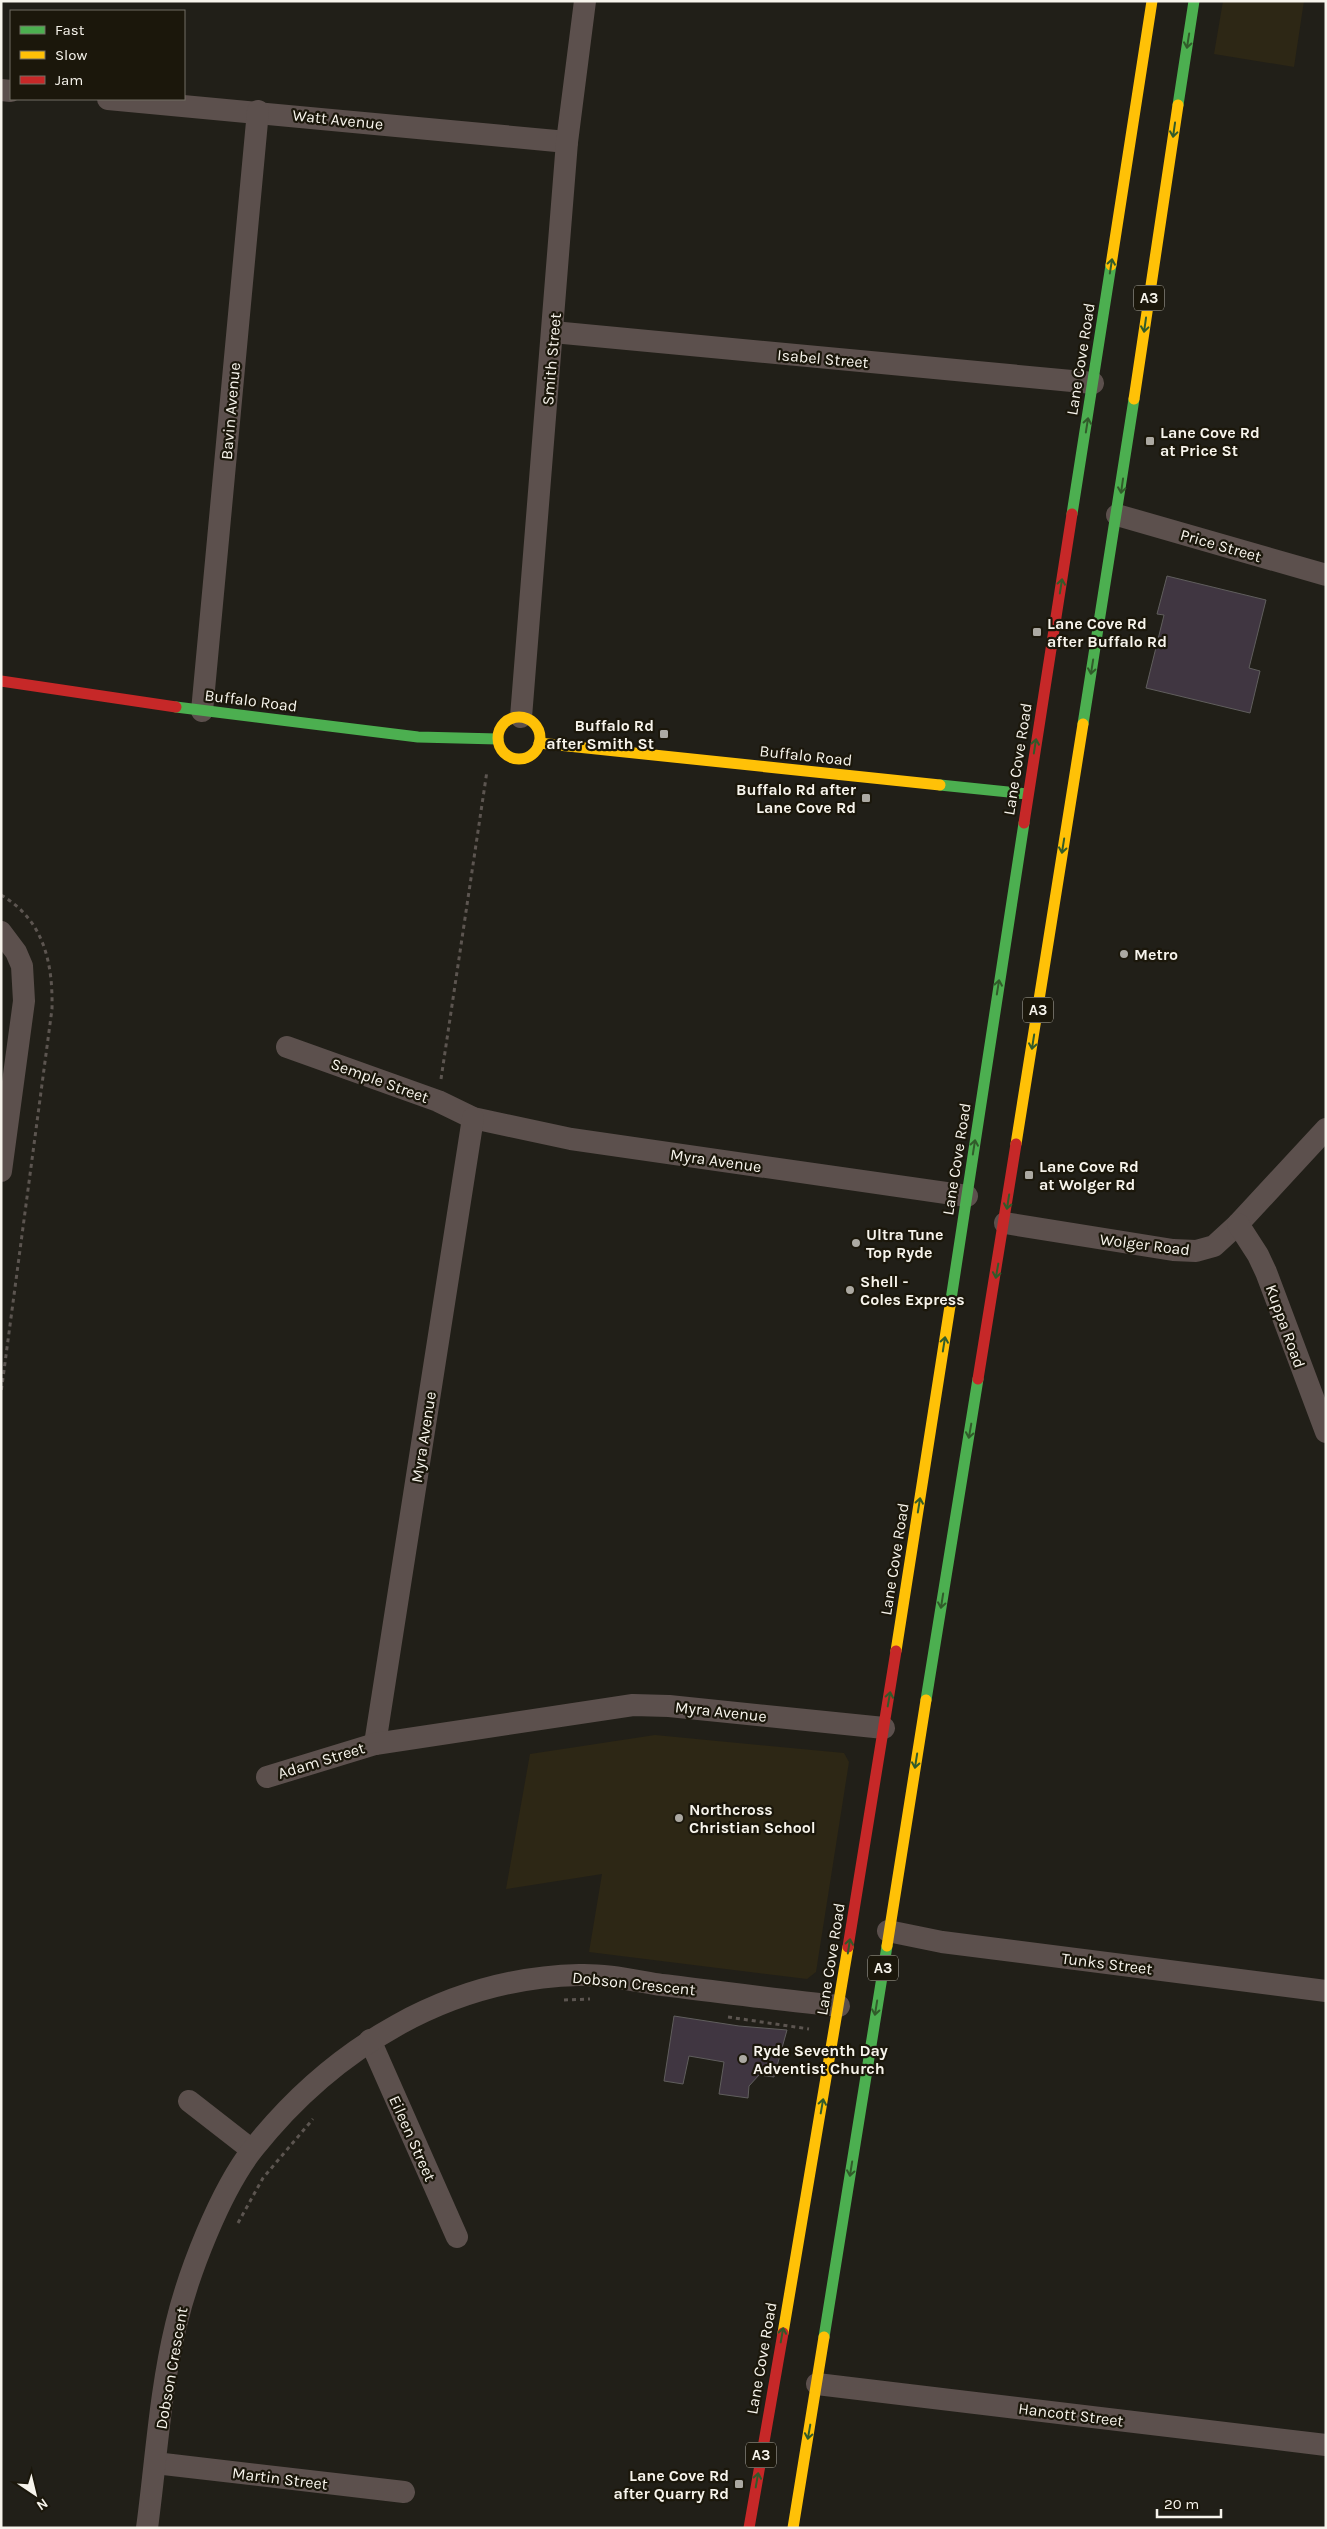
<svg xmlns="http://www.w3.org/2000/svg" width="1327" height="2529" font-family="Karla,sans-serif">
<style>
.built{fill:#2d2715}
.building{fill:#403641;stroke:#605e5d}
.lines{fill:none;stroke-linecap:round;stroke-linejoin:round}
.path{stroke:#5c5550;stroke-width:3;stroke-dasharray:4 4;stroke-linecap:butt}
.street{stroke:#5c504d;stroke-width:22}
.fast{stroke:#4caf50;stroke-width:11}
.slow{stroke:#ffc107;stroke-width:11}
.jam{stroke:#c62828;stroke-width:11}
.oneway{stroke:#315b2a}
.poi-dot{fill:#aca9a2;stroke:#1b170b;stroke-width:2}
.labels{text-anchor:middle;stroke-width:4.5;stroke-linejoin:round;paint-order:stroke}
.shield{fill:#1b170b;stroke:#b5b2a8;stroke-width:1}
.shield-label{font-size:15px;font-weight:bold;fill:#f7f4ec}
.street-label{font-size:16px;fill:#f7f4ec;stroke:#1b170b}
.poi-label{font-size:16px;font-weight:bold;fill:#f7f4ec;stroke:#1b170b;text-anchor:start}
</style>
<rect width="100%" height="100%" fill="#211f18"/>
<!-- built -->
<g class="built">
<path d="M1223 1H1304L1294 67 1214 54Z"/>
<path d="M655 1735 844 1753 849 1762 816 1972 807 1979 589 1952 602 1874 506 1889 530 1754Z"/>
</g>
<!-- building -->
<g class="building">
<path d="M1167 576 1266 600 1249 668 1260 671 1250 713 1146 688 1164 615 1157 614Z"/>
<path d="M674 2016 739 2026 787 2030 774 2077 759 2075 749 2086 748 2098 719 2094 724 2062 689 2056 683 2084 664 2081Z"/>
</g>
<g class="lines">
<!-- path -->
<g class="path">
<path d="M1 895C44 920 53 963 52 1009L1 1393"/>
<path d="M441 1079 487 771"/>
<path d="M564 2000 590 1999"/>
<path d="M728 2017 809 2029"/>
<path d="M238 2223 263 2178 313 2119"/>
</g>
<!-- street -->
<g class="street">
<path d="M1 90 11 91"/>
<path d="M108 99 567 142"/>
<path d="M553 332 1093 383"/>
<path d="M1117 515 1326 575"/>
<path d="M202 711 258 111"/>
<path d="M521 717 567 142 585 1"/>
<path d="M1 932 16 952 22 966 24 1001 1 1171"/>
<path d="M287 1047 438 1101 473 1118 571 1139 967 1196"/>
<path d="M1005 1223 1173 1250 1196 1251 1214 1246 1238 1224 1326 1129"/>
<path d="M1238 1224 1258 1255 1266 1272 1326 1432"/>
<path d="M375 1744 473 1118"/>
<path d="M267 1777 375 1744 633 1705 669 1706 884 1728"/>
<path d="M888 1931 942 1942 1326 1991"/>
<path d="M370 2040 457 2237"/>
<path d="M189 2101 252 2150"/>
<path d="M817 2384 1326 2445"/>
<path d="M155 2463 404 2492"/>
<path d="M147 2528C156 2461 160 2391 176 2325 188 2274 220 2191 253 2149 333 2048 448 1978 579 1975 606 1974 636 1981 662 1985 721 1992 780 2000 839 2006"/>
</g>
<!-- fast -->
<g class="fast">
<path d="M1178 105 1194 1"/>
<path d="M1072 514 1111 265"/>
<path d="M176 707 418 737 498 739"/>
<path d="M1083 724 1134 399"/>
<path d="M940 785 1027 794"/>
<path d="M950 1306 1024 823"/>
<path d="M926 1700 978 1379"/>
<path d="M824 2337 887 1946"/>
</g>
<!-- slow -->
<g class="slow">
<path d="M1111 265 1152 1"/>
<path d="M1134 399 1178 105"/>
<circle cx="519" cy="738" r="21"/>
<path d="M539 743 940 785"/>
<path d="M1016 1144 1083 724"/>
<path d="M896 1651 950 1306"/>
<path d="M887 1946 926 1700"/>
<path d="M783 2333 848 1947"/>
<path d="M793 2528 824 2337"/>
</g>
<!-- jam -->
<g class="jam">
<path d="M1 681 176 707"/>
<path d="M1024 823 1072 514"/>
<path d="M978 1379 1016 1144"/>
<path d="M848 1947 896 1651"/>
<path d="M749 2528 783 2333"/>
</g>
</g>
<!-- one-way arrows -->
<defs><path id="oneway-shaft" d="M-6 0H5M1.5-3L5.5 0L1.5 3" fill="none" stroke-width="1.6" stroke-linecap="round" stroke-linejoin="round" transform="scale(1.25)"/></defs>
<g class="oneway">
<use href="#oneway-shaft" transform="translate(1188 41) rotate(99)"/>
<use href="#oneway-shaft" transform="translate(1174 130) rotate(98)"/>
<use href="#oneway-shaft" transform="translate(1111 266) rotate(-81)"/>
<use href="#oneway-shaft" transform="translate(1145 325) rotate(98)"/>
<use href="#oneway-shaft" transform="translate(1087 425) rotate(-81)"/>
<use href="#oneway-shaft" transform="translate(1122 486) rotate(98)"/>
<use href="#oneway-shaft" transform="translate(1061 586) rotate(-81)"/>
<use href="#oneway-shaft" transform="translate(1092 667) rotate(99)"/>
<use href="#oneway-shaft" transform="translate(1035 746) rotate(-81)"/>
<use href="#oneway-shaft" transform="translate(1063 846) rotate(99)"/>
<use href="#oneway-shaft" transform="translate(998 987) rotate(-81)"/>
<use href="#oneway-shaft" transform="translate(1033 1042) rotate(99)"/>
<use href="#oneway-shaft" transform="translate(974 1147) rotate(-81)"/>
<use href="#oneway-shaft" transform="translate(1008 1202) rotate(99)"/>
<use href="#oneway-shaft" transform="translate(997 1271) rotate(100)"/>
<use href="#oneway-shaft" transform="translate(944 1344) rotate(-81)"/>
<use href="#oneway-shaft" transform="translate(970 1431) rotate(100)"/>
<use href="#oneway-shaft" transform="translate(919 1505) rotate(-81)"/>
<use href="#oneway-shaft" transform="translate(942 1601) rotate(99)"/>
<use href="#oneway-shaft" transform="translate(889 1699) rotate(-80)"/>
<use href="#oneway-shaft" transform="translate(916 1761) rotate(99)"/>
<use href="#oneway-shaft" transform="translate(849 1946) rotate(-81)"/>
<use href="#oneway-shaft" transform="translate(876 2008) rotate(99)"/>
<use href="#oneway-shaft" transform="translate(822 2106) rotate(-80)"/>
<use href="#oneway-shaft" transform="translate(851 2169) rotate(99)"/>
<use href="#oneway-shaft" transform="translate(782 2335) rotate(-80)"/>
<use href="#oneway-shaft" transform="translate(809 2432) rotate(100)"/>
<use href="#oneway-shaft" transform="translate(757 2480) rotate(-80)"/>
</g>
<!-- markers -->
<g class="poi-dot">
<rect x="1145" y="436" width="10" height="10" rx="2.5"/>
<rect x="1032" y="627" width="10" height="10" rx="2.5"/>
<rect x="659" y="729" width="10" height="10" rx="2.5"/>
<rect x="861" y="793" width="10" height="10" rx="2.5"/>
<circle cx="1124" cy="954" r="5"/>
<rect x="1024" y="1170" width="10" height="10" rx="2.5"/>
<circle cx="856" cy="1243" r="5"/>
<circle cx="850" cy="1290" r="5"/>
<circle cx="679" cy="1818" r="5"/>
<circle cx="743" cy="2059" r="5"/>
<rect x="734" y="2479" width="10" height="10" rx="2.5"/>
</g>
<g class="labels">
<!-- shield labels -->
<g class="shield">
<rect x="1134" y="285.5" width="30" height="25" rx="4"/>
<rect x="1023" y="997.5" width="30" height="25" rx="4"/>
<rect x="868" y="1955.5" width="30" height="25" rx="4"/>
<rect x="746" y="2442.5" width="30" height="25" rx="4"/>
</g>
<g class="shield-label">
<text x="1149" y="303">A3</text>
<text x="1038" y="1015">A3</text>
<text x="883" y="1973">A3</text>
<text x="761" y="2460">A3</text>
</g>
<!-- street labels -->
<g class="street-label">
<text transform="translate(338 119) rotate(6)" y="6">Watt Avenue</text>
<text transform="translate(823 358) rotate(5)" y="6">Isabel Street</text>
<text transform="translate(551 359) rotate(-85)" y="6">Smith Street</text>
<text transform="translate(1080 359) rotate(-81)" y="6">Lane Cove Road</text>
<text transform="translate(230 411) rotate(-85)" y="6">Bavin Avenue</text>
<text transform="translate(1221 545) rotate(16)" y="6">Price Street</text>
<text transform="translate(251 700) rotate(7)" y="6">Buffalo Road</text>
<text transform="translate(806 755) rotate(6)" y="6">Buffalo Road</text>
<text transform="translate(1017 759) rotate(-81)" y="6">Lane Cove Road</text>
<text transform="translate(380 1080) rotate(20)" y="6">Semple Street</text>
<text transform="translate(956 1159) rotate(-81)" y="6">Lane Cove Road</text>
<text transform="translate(716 1160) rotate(8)" y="6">Myra Avenue</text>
<text transform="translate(1145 1244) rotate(7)" y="6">Wolger Road</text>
<text transform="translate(1286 1326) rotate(70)" y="6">Kuppa Road</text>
<text transform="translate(423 1437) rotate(-81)" y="6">Myra Avenue</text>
<text transform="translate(894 1559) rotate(-81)" y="6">Lane Cove Road</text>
<text transform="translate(721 1711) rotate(6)" y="6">Myra Avenue</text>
<text transform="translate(321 1760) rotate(-17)" y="6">Adam Street</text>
<text transform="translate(830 1959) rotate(-81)" y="6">Lane Cove Road</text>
<text transform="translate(1107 1963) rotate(7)" y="6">Tunks Street</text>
<text transform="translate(634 1983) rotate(6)" y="6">Dobson Crescent</text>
<text transform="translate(413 2138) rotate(66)" y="6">Eileen Street</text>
<text transform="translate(761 2358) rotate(-80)" y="6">Lane Cove Road</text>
<text transform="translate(171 2368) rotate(-80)" y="6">Dobson Crescent</text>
<text transform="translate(1071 2414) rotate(7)" y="6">Hancott Street</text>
<text transform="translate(280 2478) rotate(7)" y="6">Martin Street</text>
</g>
<!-- poi labels -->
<g class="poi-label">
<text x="1160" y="438">Lane Cove Rd<tspan x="1160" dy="18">at Price St</tspan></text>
<text x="1047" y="629">Lane Cove Rd<tspan x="1047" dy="18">after Buffalo Rd</tspan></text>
<text x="654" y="731" text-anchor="end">Buffalo Rd<tspan x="654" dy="18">after Smith St</tspan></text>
<text x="856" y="795" text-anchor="end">Buffalo Rd after<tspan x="856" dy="18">Lane Cove Rd</tspan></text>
<text x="1134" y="960">Metro</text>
<text x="1039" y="1172">Lane Cove Rd<tspan x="1039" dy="18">at Wolger Rd</tspan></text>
<text x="866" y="1240">Ultra Tune<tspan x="866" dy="18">Top Ryde</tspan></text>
<text x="860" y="1287">Shell -<tspan x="860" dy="18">Coles Express</tspan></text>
<text x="689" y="1815">Northcross<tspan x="689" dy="18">Christian School</tspan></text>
<text x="753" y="2056">Ryde Seventh Day<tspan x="753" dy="18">Adventist Church</tspan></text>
<text x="729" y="2481" text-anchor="end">Lane Cove Rd<tspan x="729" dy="18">after Quarry Rd</tspan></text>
</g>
</g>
<!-- border -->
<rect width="1327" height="2529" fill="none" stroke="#f7f4ec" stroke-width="5"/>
<!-- legend -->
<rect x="10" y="10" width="175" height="90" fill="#1b170b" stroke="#736f65"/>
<rect x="20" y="26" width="25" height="8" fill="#4caf50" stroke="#736f65"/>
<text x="55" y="35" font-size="15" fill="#f7f4ec">Fast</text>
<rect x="20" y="51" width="25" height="8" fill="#ffc107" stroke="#736f65"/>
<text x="55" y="60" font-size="15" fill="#f7f4ec">Slow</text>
<rect x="20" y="76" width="25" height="8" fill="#c62828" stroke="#736f65"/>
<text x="55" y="85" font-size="15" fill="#f7f4ec">Jam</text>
<!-- north arrow -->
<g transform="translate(35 2494) rotate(145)" stroke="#1b170b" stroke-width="4" paint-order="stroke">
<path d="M0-4L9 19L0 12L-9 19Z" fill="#f7f4ec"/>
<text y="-8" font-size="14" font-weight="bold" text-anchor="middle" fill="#f7f4ec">N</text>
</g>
<!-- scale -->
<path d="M1157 2509v8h64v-8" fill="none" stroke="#f7f4ec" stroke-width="2.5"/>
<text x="1164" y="2509" font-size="15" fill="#f7f4ec" stroke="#1b170b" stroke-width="4" paint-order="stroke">20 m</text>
</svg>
